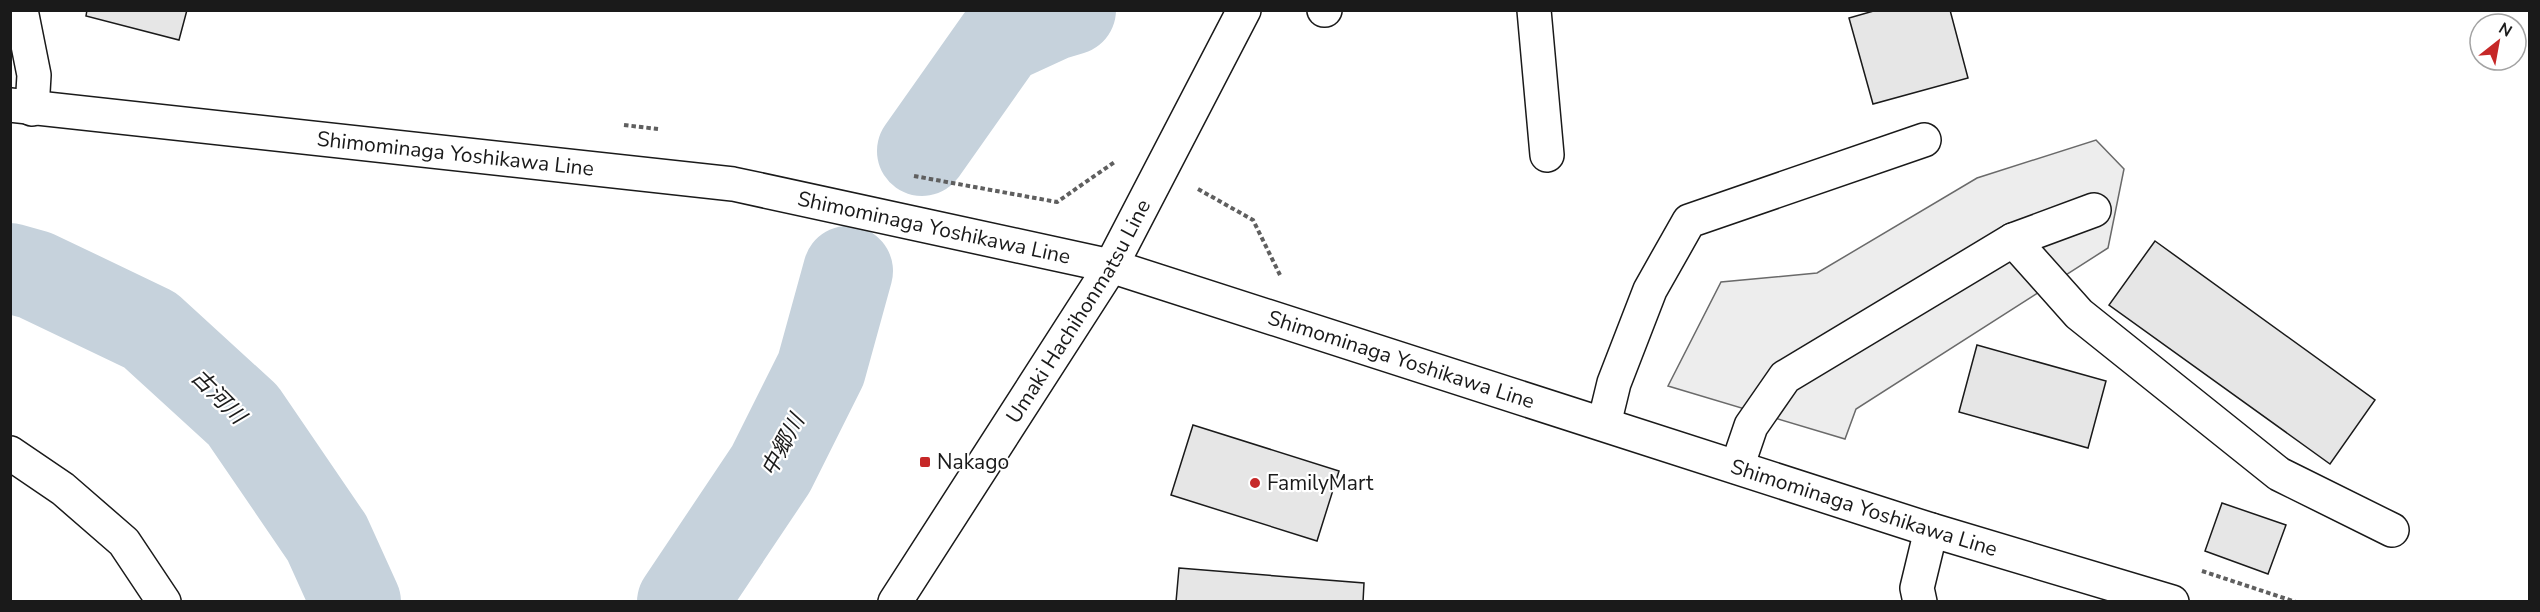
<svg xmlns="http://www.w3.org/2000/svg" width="2540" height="612" font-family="'Nunito Sans','Noto Sans JP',sans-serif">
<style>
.parking{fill:#ededed;stroke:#6a6a6a;stroke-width:1.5}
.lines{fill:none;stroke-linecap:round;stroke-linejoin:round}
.river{stroke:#c6d2dc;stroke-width:90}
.building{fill:#e6e6e6;stroke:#1a1a1a;stroke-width:1.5}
.minor-casing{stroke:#1a1a1a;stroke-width:36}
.major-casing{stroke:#1a1a1a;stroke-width:36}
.path{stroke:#5f5f5f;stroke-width:4;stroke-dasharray:4.5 3;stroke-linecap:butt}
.minor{stroke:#fff;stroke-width:33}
.major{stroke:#fff;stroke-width:33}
.poi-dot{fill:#c62828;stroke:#fff;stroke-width:2}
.labels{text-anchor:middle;stroke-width:4.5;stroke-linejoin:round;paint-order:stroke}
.street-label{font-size:21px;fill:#1a1a1a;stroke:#fff}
.poi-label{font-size:21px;fill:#1a1a1a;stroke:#fff;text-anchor:start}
.water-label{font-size:22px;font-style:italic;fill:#1a1a1a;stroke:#fff}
</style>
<rect width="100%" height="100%" fill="#fff"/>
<!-- parking -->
<path class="parking" d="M2096 140 2124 169 2108 248 1856 409 1845 439 1668 386 1721 282 1817 273 1977 178Z"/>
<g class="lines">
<!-- river -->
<g class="river">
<path d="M922 151 1001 39 1051 16 1071 10"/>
<path d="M10 268 35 275 150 330 243 415 327 538 356 602"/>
<path d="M682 602 771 469 821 369 848 271"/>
</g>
</g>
<!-- building -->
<g class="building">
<path d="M87 10H187L179 40 86 16Z"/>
<path d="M1877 10H1950L1968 78 1873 104 1849 18Z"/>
<path d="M2155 241 2375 400 2330 464 2109 305Z"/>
<path d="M1977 345 2106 381 2088 448 1959 412Z"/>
<path d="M1193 425 1339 471 1317 541 1171 495Z"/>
<path d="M2222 503 2286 525 2268 574 2205 551Z"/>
<path d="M1179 568 1364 583 1363 602H1176Z"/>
</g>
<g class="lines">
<!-- minor casing -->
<g class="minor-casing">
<g id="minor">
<path d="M21 10 34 75 32 109"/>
<path d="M1324 10H1325"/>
<path d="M1534 10 1547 155"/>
<path d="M2013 240 2079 314 2279 474 2392 530"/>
<path d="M1604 424 1614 383 1650 290 1689 221 1924 140"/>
<path d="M10 453 63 489 124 542 164 602"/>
<path d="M1737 467 1751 426 1785 377 2013 240 2094 210"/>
<path d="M1920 602 1917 588 1931 530"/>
</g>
</g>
<!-- major casing -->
<g class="major-casing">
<g id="major">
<path id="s1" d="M10 105 733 184 1111 266 1931 530 2172 602"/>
<path id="s2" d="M895 602 1111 266 1244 10"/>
</g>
</g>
<!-- path -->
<g class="path">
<path d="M624 125 658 129"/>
<path d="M914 176 1057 202 1116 161"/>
<path d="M1198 189 1253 220 1280 275"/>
<path d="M2202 571 2296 602"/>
</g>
<!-- minor -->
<use href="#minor" class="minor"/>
<!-- major -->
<use href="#major" class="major"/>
</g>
<!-- markers -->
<g class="poi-dot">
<rect x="919" y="456" width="12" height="12" rx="3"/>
<circle cx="1255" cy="483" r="6"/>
</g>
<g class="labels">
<!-- street labels -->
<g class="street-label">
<text dy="7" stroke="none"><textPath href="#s1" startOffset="448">Shimominaga Yoshikawa Line</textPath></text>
<text dy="7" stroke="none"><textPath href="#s1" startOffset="933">Shimominaga Yoshikawa Line</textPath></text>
<text dy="7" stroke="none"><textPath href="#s2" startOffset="344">Umaki Hachihonmatsu Line</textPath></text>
<text dy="7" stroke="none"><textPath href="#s1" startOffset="1419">Shimominaga Yoshikawa Line</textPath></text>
<text dy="7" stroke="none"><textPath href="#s1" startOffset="1905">Shimominaga Yoshikawa Line</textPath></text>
</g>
<!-- poi labels -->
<g class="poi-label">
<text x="937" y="469">Nakago</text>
<text x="1267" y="490">FamilyMart</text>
</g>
<!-- water labels -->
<g class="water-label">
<text transform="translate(219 396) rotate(45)" y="8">古河川</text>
<text transform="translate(782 445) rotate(-62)" y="8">中郷川</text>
</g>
</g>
<!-- border -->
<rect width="2540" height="612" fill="none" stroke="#1a1a1a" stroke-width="24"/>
<!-- north arrow -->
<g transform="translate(2498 42) rotate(31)"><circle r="28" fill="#ffffff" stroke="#a3a3a3" stroke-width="1.5"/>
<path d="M0-4.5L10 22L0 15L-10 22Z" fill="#c62828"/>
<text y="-9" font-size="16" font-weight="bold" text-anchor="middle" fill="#1a1a1a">N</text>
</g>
</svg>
